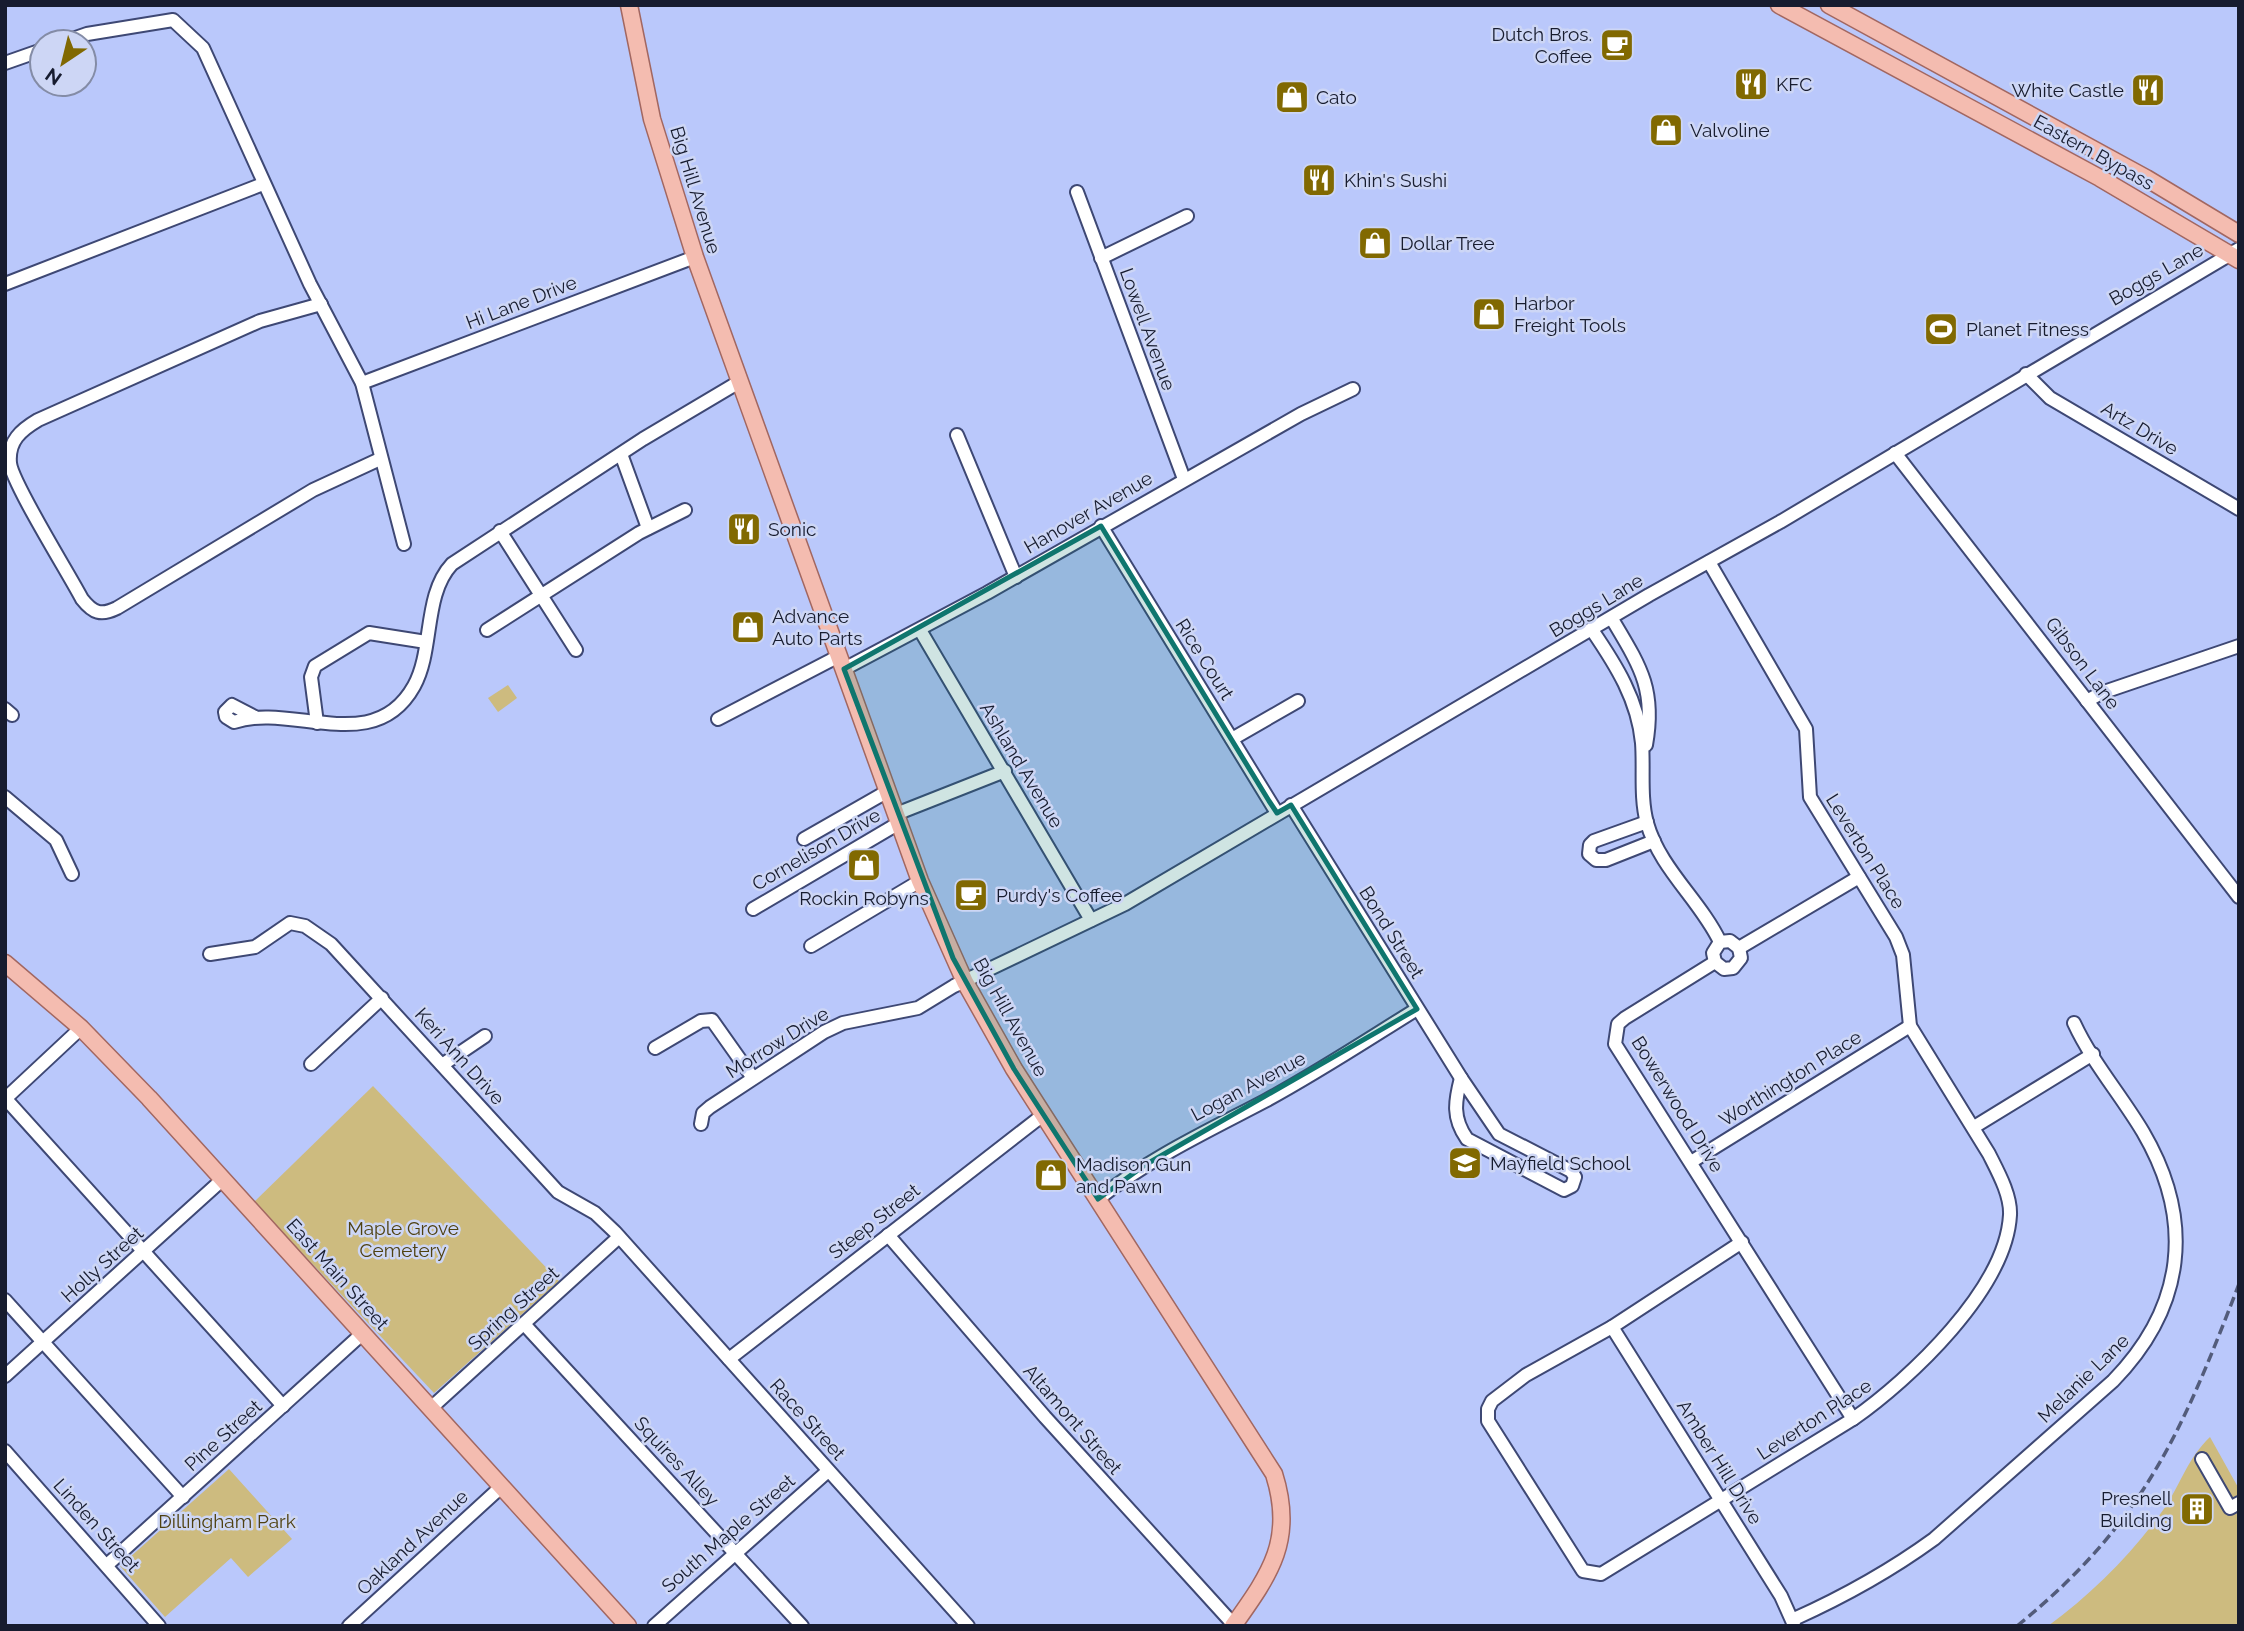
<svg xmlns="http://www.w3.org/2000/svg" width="2244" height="1631" font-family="Raleway,sans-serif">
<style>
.green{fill:#cdbb7f}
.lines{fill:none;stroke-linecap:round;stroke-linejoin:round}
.minor-casing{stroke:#3e4874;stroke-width:16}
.major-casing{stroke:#a26761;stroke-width:19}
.minor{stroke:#fff;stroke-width:12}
.major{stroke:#f4bcb0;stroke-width:16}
.rail{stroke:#535c7b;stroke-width:3.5;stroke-dasharray:10 5;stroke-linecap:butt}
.marked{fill:#0f766e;fill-opacity:0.2;stroke:#0f766e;stroke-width:5;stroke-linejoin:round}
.labels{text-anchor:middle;stroke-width:5;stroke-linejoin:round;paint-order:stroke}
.poi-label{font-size:19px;fill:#171c2f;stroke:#cdd6f5;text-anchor:start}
.street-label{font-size:19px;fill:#171c2f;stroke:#cdd6f5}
.park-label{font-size:19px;fill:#4f4110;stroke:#cdd6f5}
</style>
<rect width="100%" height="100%" fill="#bac8fb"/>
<!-- green -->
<g class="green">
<path d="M508 685 517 698 498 712 488 698Z"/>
<path d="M373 1086 559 1281 434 1393 254 1202Z"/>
<path d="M2210 1437 2239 1489V1626H2048C2093 1593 2134 1552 2166 1506 2181 1482 2189 1457 2210 1437Z"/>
<path d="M229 1469 292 1539 248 1577 231 1558 165 1617 120 1566Z"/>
</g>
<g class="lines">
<!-- minor casing -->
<g class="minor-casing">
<g id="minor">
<path d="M64 42 87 34 173 20 203 48 310 284 362 383 404 544"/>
<path d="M5 63 42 50"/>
<path d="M1077 192 1184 479"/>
<path d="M1101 258 1187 216"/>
<path d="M5 284 263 184"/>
<path d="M321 304 260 321 38 420C21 430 8 441 10 463 12 483 69 574 82 599 93 613 101 616 117 608L313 490 380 459"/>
<path d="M2026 374 2050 398 2239 509"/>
<path d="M362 383 695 257"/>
<path d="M957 435 1016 577"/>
<path d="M1895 453 2239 897"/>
<path d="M621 454 648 528"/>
<path d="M1101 526 1277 813"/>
<path d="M500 531 576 650"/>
<path d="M1709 562 1806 729 1810 797 1896 937 1903 955 1910 1026 1989 1154C1998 1172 2011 1195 2010 1215 2006 1289 1910 1379 1853 1419L1601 1574 1583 1571 1488 1421V1409L1492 1401 1526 1375 1612 1327 1742 1242"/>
<path d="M1612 619C1640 666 1656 689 1646 745"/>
<path d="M487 630 639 533 685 510"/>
<path d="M920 630 1091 920"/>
<path d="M1592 630C1616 665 1638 700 1642 743 1644 769 1640 797 1647 823 1660 869 1700 900 1720 942"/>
<path d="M844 669 987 593 1301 414 1353 389"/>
<path d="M2087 701 2101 693 2239 646"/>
<path d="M5 709 12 715"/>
<path d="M255 717 232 705 225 712 226 717 234 722C292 702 374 758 414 686 434 650 423 595 452 564L643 439 739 382"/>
<path d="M718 719 839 656"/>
<path d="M317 723 311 677 315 666 369 633 426 642"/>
<path d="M1232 739 1298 701"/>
<path d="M5 797 56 840 72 874"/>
<path d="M1291 805 1461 1078"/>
<path d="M896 814 1005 771"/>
<path d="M1647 822 1594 841 1590 845 1589 854 1596 860H1606L1654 841"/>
<path d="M804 839 888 791"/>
<path d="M753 909 899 823"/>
<path d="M811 946 920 881"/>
<path d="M1739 948 1859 877"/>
<path d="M210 954 255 947 290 923 305 926 331 944 558 1192 595 1213 615 1232 968 1626"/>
<path d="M1715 962 1625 1018 1618 1024 1615 1044 1853 1419"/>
<path d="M1715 962 1724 969 1733 968 1741 958 1739 948"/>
<path d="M1715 962 1713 953 1720 942 1730 941 1739 948"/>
<path d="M655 1048 701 1021 712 1020 753 1078"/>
<path d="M311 1064 382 998"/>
<path d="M442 1065 485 1036"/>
<path d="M1461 1078 1499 1134 1571 1171 1575 1177 1572 1186 1564 1190 1467 1139C1452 1118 1455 1101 1461 1078Z"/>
<path d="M5 1098 283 1406"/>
<path d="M5 1099 81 1028"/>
<path d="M701 1124 703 1113 710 1107 824 1032 843 1023 918 1008 954 986 1125 904 1649 595 1780 522 2239 249"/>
<path d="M1974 1127 2093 1054"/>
<path d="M1691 1162 1910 1026"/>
<path d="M1098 1199C1150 1158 1208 1131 1265 1101 1317 1073 1367 1040 1417 1009"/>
<path d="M888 1235 1045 1417 1234 1625"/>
<path d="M5 1300 183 1497"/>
<path d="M524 1324 802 1626"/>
<path d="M1612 1327 1781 1596 1794 1625"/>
<path d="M729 1359 1043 1115"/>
<path d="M5 1376 223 1179"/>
<path d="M431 1408 619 1237"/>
<path d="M5 1451 159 1626"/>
<path d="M2202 1459 2230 1508 2239 1503"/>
<path d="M107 1565 363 1333"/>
<path d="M1794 1619C1843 1597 1890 1571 1934 1539L2113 1381C2185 1307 2195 1221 2143 1132 2121 1095 2092 1062 2074 1023"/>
<path d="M349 1626 501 1487"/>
<path d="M654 1626 828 1471"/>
</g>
</g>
<!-- major casing -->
<g class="major-casing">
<g id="major">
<path d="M629 5 652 119 695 257 920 881 965 982 1014 1069 1274 1474C1295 1540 1270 1574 1233 1626"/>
<path d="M1779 5 2100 178 2239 260"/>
<path d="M1829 5 2146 178 2239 234"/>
<path d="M5 963 81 1028 149 1098 628 1626"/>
</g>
</g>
<!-- minor -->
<use href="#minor" class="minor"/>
<!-- major -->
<use href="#major" class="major"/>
<!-- rail -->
<path class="rail" d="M2017 1626C2144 1523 2182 1432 2239 1284"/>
</g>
<!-- marked area -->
<path class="marked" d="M1101 526 1269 801 1277 813 1291 805 1417 1009 1145 1165 1098 1199 1014 1069 953 958 844 669Z"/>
<!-- icons -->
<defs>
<g id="cafe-square" transform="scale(1.75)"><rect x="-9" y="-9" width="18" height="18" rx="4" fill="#816901" stroke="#cdd6f5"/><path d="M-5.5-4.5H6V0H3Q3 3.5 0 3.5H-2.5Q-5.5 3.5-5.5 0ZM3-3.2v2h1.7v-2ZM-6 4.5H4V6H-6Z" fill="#fff"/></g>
<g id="restaurant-square" transform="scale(1.75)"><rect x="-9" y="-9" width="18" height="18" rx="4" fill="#816901" stroke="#cdd6f5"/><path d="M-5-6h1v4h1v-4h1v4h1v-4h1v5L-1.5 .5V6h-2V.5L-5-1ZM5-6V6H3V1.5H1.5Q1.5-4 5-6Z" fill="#fff"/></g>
<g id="shop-square" transform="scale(1.75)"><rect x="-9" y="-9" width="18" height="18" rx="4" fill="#816901" stroke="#cdd6f5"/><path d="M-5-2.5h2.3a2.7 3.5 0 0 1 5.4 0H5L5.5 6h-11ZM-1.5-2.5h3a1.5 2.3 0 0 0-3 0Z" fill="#fff"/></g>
<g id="stadium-square" transform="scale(1.75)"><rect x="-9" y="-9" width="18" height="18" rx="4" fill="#816901" stroke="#cdd6f5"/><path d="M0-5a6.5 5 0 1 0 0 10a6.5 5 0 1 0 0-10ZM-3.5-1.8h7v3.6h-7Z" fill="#fff"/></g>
<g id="school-square" transform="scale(1.75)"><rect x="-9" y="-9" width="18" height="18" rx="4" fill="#816901" stroke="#cdd6f5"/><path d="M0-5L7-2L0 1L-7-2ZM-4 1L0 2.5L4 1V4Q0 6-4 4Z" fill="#fff"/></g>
<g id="building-square" transform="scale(1.75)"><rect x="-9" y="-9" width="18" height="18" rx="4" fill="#816901" stroke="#cdd6f5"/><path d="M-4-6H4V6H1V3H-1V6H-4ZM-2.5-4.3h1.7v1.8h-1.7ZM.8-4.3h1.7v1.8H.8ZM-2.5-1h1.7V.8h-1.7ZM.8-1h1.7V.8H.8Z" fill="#fff"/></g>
</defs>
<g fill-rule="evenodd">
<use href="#cafe-square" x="1617" y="45"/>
<use href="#restaurant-square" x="1751" y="84"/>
<use href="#restaurant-square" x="2148" y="90"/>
<use href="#shop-square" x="1292" y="97"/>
<use href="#shop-square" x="1666" y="130"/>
<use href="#restaurant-square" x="1319" y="180"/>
<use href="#shop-square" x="1375" y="243"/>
<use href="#shop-square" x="1489" y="314"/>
<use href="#stadium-square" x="1941" y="329"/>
<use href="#restaurant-square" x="744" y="529"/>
<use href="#shop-square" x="748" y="627"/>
<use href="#shop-square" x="864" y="865"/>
<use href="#cafe-square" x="971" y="895"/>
<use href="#school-square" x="1465" y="1163"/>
<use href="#shop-square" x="1051" y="1175"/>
<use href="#building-square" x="2197" y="1509"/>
</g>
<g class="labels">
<!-- poi labels -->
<g class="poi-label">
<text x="1592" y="41" text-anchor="end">Dutch Bros.<tspan x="1592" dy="22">Coffee</tspan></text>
<text x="1776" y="91">KFC</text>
<text x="2124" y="97" text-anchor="end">White Castle</text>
<text x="1316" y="104">Cato</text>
<text x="1690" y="137">Valvoline</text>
<text x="1344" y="187">Khin's Sushi</text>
<text x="1400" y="250">Dollar Tree</text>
<text x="1514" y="310">Harbor<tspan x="1514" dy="22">Freight Tools</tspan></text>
<text x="1966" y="336">Planet Fitness</text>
<text x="768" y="536">Sonic</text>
<text x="772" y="623">Advance<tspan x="772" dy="22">Auto Parts</tspan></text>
<text x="996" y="902">Purdy's Coffee</text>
<text x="864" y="905" text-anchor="middle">Rockin Robyns</text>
<text x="1490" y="1170">Mayfield School</text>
<text x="1076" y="1171">Madison Gun<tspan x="1076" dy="22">and Pawn</tspan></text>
<text x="2172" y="1505" text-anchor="end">Presnell<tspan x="2172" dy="22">Building</tspan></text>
</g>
<!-- street labels -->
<g class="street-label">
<text transform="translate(2094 152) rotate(29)" y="7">Eastern Bypass</text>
<text transform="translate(696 190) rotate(73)" y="7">Big Hill Avenue</text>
<text transform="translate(2156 274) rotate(-30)" y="7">Boggs Lane</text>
<text transform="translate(521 302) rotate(-21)" y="7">Hi Lane Drive</text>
<text transform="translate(1148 329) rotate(70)" y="7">Lowell Avenue</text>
<text transform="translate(2140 428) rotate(31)" y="7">Artz Drive</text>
<text transform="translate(1088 512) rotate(-30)" y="7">Hanover Avenue</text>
<text transform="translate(1596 605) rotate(-31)" y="7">Boggs Lane</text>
<text transform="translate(1205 659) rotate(58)" y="7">Rice Court</text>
<text transform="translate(2083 663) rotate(53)" y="7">Gibson Lane</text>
<text transform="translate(1022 765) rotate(59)" y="7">Ashland Avenue</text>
<text transform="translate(816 849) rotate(-30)" y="7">Cornelison Drive</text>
<text transform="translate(1866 851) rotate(58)" y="7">Leverton Place</text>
<text transform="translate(1392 932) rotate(58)" y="7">Bond Street</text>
<text transform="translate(1011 1017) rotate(61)" y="7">Big Hill Avenue</text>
<text transform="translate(777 1042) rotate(-32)" y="7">Morrow Drive</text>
<text transform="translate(460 1056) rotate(48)" y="7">Keri Ann Drive</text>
<text transform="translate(1790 1078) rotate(-32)" y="7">Worthington Place</text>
<text transform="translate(1248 1086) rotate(-28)" y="7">Logan Avenue</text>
<text transform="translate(1678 1104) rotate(58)" y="7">Bowerwood Drive</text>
<text transform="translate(874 1221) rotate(-38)" y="7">Steep Street</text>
<text transform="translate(102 1264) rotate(-42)" y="7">Holly Street</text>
<text transform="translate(338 1274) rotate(48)" y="7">East Main Street</text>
<text transform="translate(513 1308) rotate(-42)" y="7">Spring Street</text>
<text transform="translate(2083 1378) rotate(-44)" y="7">Melanie Lane</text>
<text transform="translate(808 1419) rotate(48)" y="7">Race Street</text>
<text transform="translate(1073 1419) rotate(49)" y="7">Altamont Street</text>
<text transform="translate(1814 1419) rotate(-33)" y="7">Leverton Place</text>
<text transform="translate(223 1435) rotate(-42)" y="7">Pine Street</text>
<text transform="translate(677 1461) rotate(47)" y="7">Squires Alley</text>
<text transform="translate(1720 1462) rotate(58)" y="7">Amber Hill Drive</text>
<text transform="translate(97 1525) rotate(48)" y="7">Linden Street</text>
<text transform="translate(728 1533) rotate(-41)" y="7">South Maple Street</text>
<text transform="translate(412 1542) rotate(-43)" y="7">Oakland Avenue</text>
</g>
<!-- park labels -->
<g class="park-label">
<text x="403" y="1235">Maple Grove<tspan x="403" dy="22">Cemetery</tspan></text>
<text x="227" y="1528">Dillingham Park</text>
</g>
</g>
<!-- border -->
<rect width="2244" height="1631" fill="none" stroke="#171c2f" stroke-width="14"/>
<!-- north arrow -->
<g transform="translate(63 63) rotate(215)"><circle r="33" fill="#cdd6f5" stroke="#848ca6" stroke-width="2"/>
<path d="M0-5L12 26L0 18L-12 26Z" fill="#816901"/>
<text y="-10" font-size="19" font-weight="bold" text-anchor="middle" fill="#171c2f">N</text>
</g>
</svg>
